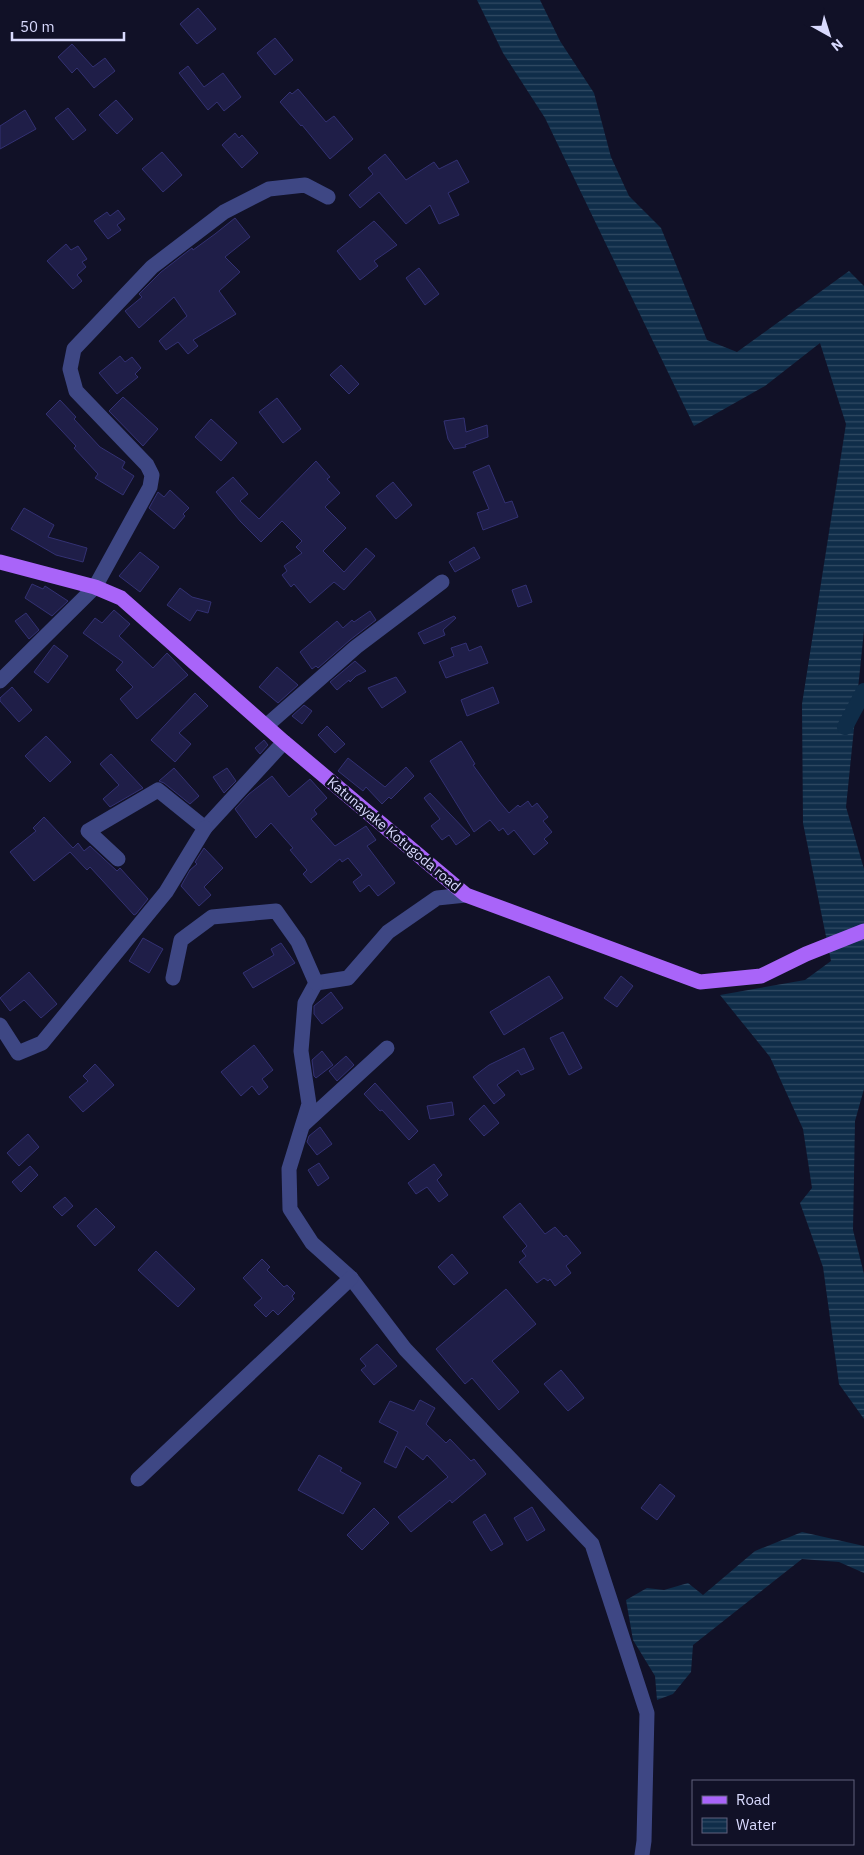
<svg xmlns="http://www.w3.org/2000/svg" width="864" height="1855" font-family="'IBM Plex Sans',sans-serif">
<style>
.water{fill:url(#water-rules)}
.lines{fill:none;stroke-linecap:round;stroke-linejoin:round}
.canal{stroke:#0f2d49;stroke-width:16}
.building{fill:#1f1e48;stroke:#333173}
.minor{stroke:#3e4784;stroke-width:15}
.major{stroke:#a964f9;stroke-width:15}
.labels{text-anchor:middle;stroke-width:5;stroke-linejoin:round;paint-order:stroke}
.street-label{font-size:14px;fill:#d9dafe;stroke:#111127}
</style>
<defs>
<pattern id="water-rules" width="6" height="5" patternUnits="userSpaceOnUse" patternTransform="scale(1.25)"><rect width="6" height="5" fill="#0f2d49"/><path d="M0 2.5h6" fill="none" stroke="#314b64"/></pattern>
</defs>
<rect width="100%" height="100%" fill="#111127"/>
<!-- water -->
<g class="water">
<path d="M477 0H540L560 41 594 93 611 157 629 196 661 228 707 340 737 352 849 271 864 286V630L846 807 864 869V1089L855 1121 853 1230 864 1274V1419L839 1384 823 1267 800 1203 812 1188 803 1129 770 1057 720 995 805 980 831 961 803 823 802 704 846 424 820 343 765 386 694 426 545 118 503 53Z"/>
<path d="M802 1532 864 1546V1573L839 1562 802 1559 693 1645 691 1672 673 1694 657 1700 655 1676 633 1640 626 1600 647 1588 664 1590 688 1583 703 1595 755 1551Z"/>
</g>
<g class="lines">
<!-- canal -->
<path class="canal" d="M845 727 864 691"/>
</g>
<!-- building -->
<g class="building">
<path d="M198 8 216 29 197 44 180 24Z"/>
<path d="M275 38 293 60 275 75 257 53Z"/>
<path d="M72 44 93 67 105 58 115 71 94 88 77 68 72 73 58 57Z"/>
<path d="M188 66 204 87 223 73 241 97 224 111 217 102 208 110 179 73Z"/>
<path d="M298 89 326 122 334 116 353 139 330 159 302 125 301 126 280 102 290 92 292 94Z"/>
<path d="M116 100 133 119 117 134 99 115Z"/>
<path d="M68 108 86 130 73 140 55 118Z"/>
<path d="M25 110 36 129 0 149V126Z"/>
<path d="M235 133 239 138 242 135 258 153 242 168 222 145Z"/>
<path d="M162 152 182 175 163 192 142 169Z"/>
<path d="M385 154 406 180 434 162 439 169 457 160 469 182 448 193 459 215 439 224 430 205 406 224 379 192 360 208 349 195 373 174 368 168Z"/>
<path d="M118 210 125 219 117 225 121 230 108 239 94 221 107 212 110 216Z"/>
<path d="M235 218 250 237 225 257 240 272 219 291 236 314 193 340 198 346 188 354 178 342 166 350 159 341 187 316 174 297 139 328 125 311 142 297 139 294 161 272 192 248 193 250 215 234Z"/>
<path d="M374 221 397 245 374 261 378 266 360 280 337 251Z"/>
<path d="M66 244 71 250 78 246 87 259 82 262 86 267 77 275 82 281 73 289 47 261Z"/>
<path d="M419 268 439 294 425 305 406 278Z"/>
<path d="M120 356 125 362 132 357 141 368 135 374 138 377 117 394 99 373Z"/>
<path d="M341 365 359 384 349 394 330 375Z"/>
<path d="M123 397 158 429 143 446 109 411Z"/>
<path d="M277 398 301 429 283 443 259 412Z"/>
<path d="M60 400 76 417 74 419 100 447 125 462 122 468 134 476 123 495 95 478 98 474 74 448 76 446 46 414Z"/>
<path d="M464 418 466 432 487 425 488 437 465 445 466 447 454 449 448 439 444 421Z"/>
<path d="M211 419 237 443 221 461 195 437Z"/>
<path d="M316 461 330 477 327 479 340 493 325 507 346 528 323 551 344 572 366 548 375 556 344 590 334 582 310 603 294 584 291 587 282 575 287 571 284 566 302 553 296 547 302 541 282 521 261 542 240 521 216 492 233 477 248 494 240 501 259 519Z"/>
<path d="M489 465 505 503 512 501 518 517 483 530 477 513 489 509 473 472Z"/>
<path d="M393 482 412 505 396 519 376 496Z"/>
<path d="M170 490 189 508 183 514 185 516 174 529 149 508 158 492 164 497Z"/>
<path d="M24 508 54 525 48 537 87 548 83 562 56 555 11 529Z"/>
<path d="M474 547 480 558 455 572 449 562Z"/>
<path d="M140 552 159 567 140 592 119 576Z"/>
<path d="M32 584 43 589 45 586 68 601 52 616 25 598Z"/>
<path d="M526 585 532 602 518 607 512 590Z"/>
<path d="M180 588 192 597 211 602 208 613 197 610 190 621 167 605Z"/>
<path d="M114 610 130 624 119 636 153 668 167 653 188 675 137 719 120 699 133 687 116 670 123 662 83 633 95 618 102 623Z"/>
<path d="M370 611 376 620 350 640 318 668 316 666 312 669 300 652 337 621 343 628 352 620 354 622Z"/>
<path d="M26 613 39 630 29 639 15 621Z"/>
<path d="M454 616 456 618 443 630 445 635 424 644 418 633Z"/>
<path d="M466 643 469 651 481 646 488 663 446 678 439 662 454 656 451 648Z"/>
<path d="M54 645 68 656 48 683 34 672Z"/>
<path d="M355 661 366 671 356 676 350 682 349 680 337 690 330 682Z"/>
<path d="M277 667 298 685 278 703 259 687Z"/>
<path d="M396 677 406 692 382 708 368 688Z"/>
<path d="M12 687 32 710 19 722 0 701V698Z"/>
<path d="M493 687 499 703 467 716 461 700Z"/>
<path d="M195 693 208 706 179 733 191 744 175 762 151 740Z"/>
<path d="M304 705 312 711 302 724 292 716Z"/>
<path d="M327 726 345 744 335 753 318 735Z"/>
<path d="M46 736 71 762 50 782 25 756Z"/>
<path d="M264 740 268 745 260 754 255 748Z"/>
<path d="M461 741 475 764 473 765 499 801 509 813 518 805 520 807 528 801 532 807 537 803 548 817 543 821 552 832 544 839 548 843 534 855 514 830 508 835 503 828 499 831 490 820 474 832 430 761Z"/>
<path d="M111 754 143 788 110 807 103 799 119 785 100 764Z"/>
<path d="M348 758 385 787 406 767 414 776 391 799 389 797 382 804 366 787 363 791 338 771Z"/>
<path d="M174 768 199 796 190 804 164 783 159 781Z"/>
<path d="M227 768 236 781 224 793 213 777Z"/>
<path d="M272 776 289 797 310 779 327 798 314 810 317 814 311 819 335 846 366 826 376 840 367 846 395 883 378 896 369 885 360 892 353 882 362 875 348 858 342 862 340 859 311 883 303 874 307 870 290 850 293 848 271 823 256 838 235 809 249 794Z"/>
<path d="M430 793 470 835 456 845 449 835 442 840 431 826 440 819 424 798Z"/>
<path d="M44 817 73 848 78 843 84 851 90 846 117 871 120 868 148 899 136 914 134 915 90 867 87 870 70 852 34 881 10 852 36 831 33 828Z"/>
<path d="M204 848 223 868 204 887 211 895 199 906 181 886 190 870 197 864 195 862Z"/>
<path d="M143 938 163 949 149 973 129 961Z"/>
<path d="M281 943 295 963 253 988 243 973 274 955 271 949Z"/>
<path d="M29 972 57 1004 41 1018 24 1000 10 1011 0 998Z"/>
<path d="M549 976 563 998 504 1035 490 1012Z"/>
<path d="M621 976 633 986 617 1007 604 998Z"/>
<path d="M331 992 343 1008 322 1024 314 1014V1006Z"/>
<path d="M563 1032 582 1068 569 1075 550 1038Z"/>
<path d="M254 1045 273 1070 262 1079 268 1087 259 1095 252 1086 241 1096 221 1072Z"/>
<path d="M524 1048 534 1069 521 1075 518 1070 497 1085 505 1095 494 1104 473 1077 489 1065Z"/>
<path d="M322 1051 333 1065 316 1078 314 1076 312 1060Z"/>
<path d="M346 1056 354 1065 337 1081 329 1071Z"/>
<path d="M95 1064 114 1085 83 1112 69 1097 88 1081 83 1076Z"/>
<path d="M375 1083 418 1131 409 1140 382 1110 380 1111 364 1094Z"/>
<path d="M452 1102 454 1115 430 1119 427 1106Z"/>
<path d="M484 1105 499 1123 484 1136 469 1119Z"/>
<path d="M320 1127 332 1144 317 1155 307 1142 309 1136Z"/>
<path d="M28 1134 39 1147 19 1166 7 1153Z"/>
<path d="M319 1163 329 1178 318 1186 308 1170Z"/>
<path d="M434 1164 442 1175 437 1180 448 1195 439 1202 427 1187 416 1194 408 1183Z"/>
<path d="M30 1166 38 1175 21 1192 12 1182Z"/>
<path d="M65 1197 73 1206 62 1216 53 1207Z"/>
<path d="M520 1203 545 1234 555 1227 564 1237 566 1235 581 1253 566 1266 571 1273 555 1286 550 1279 548 1281 544 1278 537 1283 519 1262 526 1256 522 1251 527 1246 503 1217Z"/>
<path d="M96 1208 115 1227 95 1246 77 1226Z"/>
<path d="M156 1251 195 1289 178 1307 138 1270Z"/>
<path d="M452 1254 468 1273 454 1285 438 1267Z"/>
<path d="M262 1259 270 1267 267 1270 284 1287 287 1285 295 1293 292 1296 294 1299 278 1315 273 1310 266 1317 254 1305 262 1298 243 1278Z"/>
<path d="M506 1289 536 1324 492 1361 519 1392 499 1410 472 1378 465 1384 436 1349Z"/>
<path d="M377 1344 397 1366 374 1385 361 1370 366 1366 360 1359Z"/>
<path d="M561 1370 584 1398 568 1411 544 1384Z"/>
<path d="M420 1400 435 1408 426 1424 446 1443 450 1439 471 1461 474 1459 486 1474 452 1503 450 1500 411 1532 398 1517 448 1477 427 1455 423 1460 406 1446 396 1468 384 1462 398 1432 379 1422 390 1401 414 1411Z"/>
<path d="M319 1455 342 1468 340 1471 361 1483 343 1514 298 1490Z"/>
<path d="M660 1484 675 1496 657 1520 641 1508Z"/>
<path d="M532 1507 545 1530 527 1541 514 1518Z"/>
<path d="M374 1508 389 1523 362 1550 347 1535Z"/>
<path d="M485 1514 503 1544 491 1551 473 1522Z"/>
</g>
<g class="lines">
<!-- minor -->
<g class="minor">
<path d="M0 681 95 587 150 487 152 475 147 465 76 391 70 369 74 349 152 267 224 212 269 189 305 185 328 197"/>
<path d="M266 726 356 647 442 582"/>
<path d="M118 859 88 831 158 790 205 828 284 742"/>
<path d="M466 895 437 898 388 932 348 978 316 983 305 1003 301 1051 309 1104 289 1169 290 1209 312 1243 351 1278 405 1349 592 1544 647 1713 644 1841 642 1855"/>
<path d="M173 978 181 940 212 917 276 911 298 942 316 983"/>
<path d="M0 1025 18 1053 42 1043 166 892 205 828"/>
<path d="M304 1124 387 1048"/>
<path d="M138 1479 351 1278"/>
</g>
<!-- major -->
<path class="major" d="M0 562 95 587 121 598 284 742 466 895 700 982 761 976 806 954 864 931"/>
</g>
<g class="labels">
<!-- street labels -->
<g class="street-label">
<text transform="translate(394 834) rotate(40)" y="5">Katunayake Kotugoda road</text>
</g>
</g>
<!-- legend -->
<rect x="692" y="1780" width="162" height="65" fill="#111127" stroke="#61617d"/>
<rect x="702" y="1796" width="25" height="8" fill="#a964f9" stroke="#61617d"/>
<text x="736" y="1805" font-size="15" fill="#d9dafe">Road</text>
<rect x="702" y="1818" width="25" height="15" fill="url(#water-rules)" stroke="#61617d"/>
<text x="736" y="1830" font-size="15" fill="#d9dafe">Water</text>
<!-- north arrow -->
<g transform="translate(829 35) rotate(141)" stroke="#111127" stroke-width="4" paint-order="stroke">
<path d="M0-4L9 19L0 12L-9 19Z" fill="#d9dafe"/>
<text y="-8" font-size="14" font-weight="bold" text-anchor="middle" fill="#d9dafe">N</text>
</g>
<!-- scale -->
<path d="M12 32v8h112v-8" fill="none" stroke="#d9dafe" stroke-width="2.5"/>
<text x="20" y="32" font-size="15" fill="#d9dafe" stroke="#111127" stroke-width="4" paint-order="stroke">50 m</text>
</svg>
